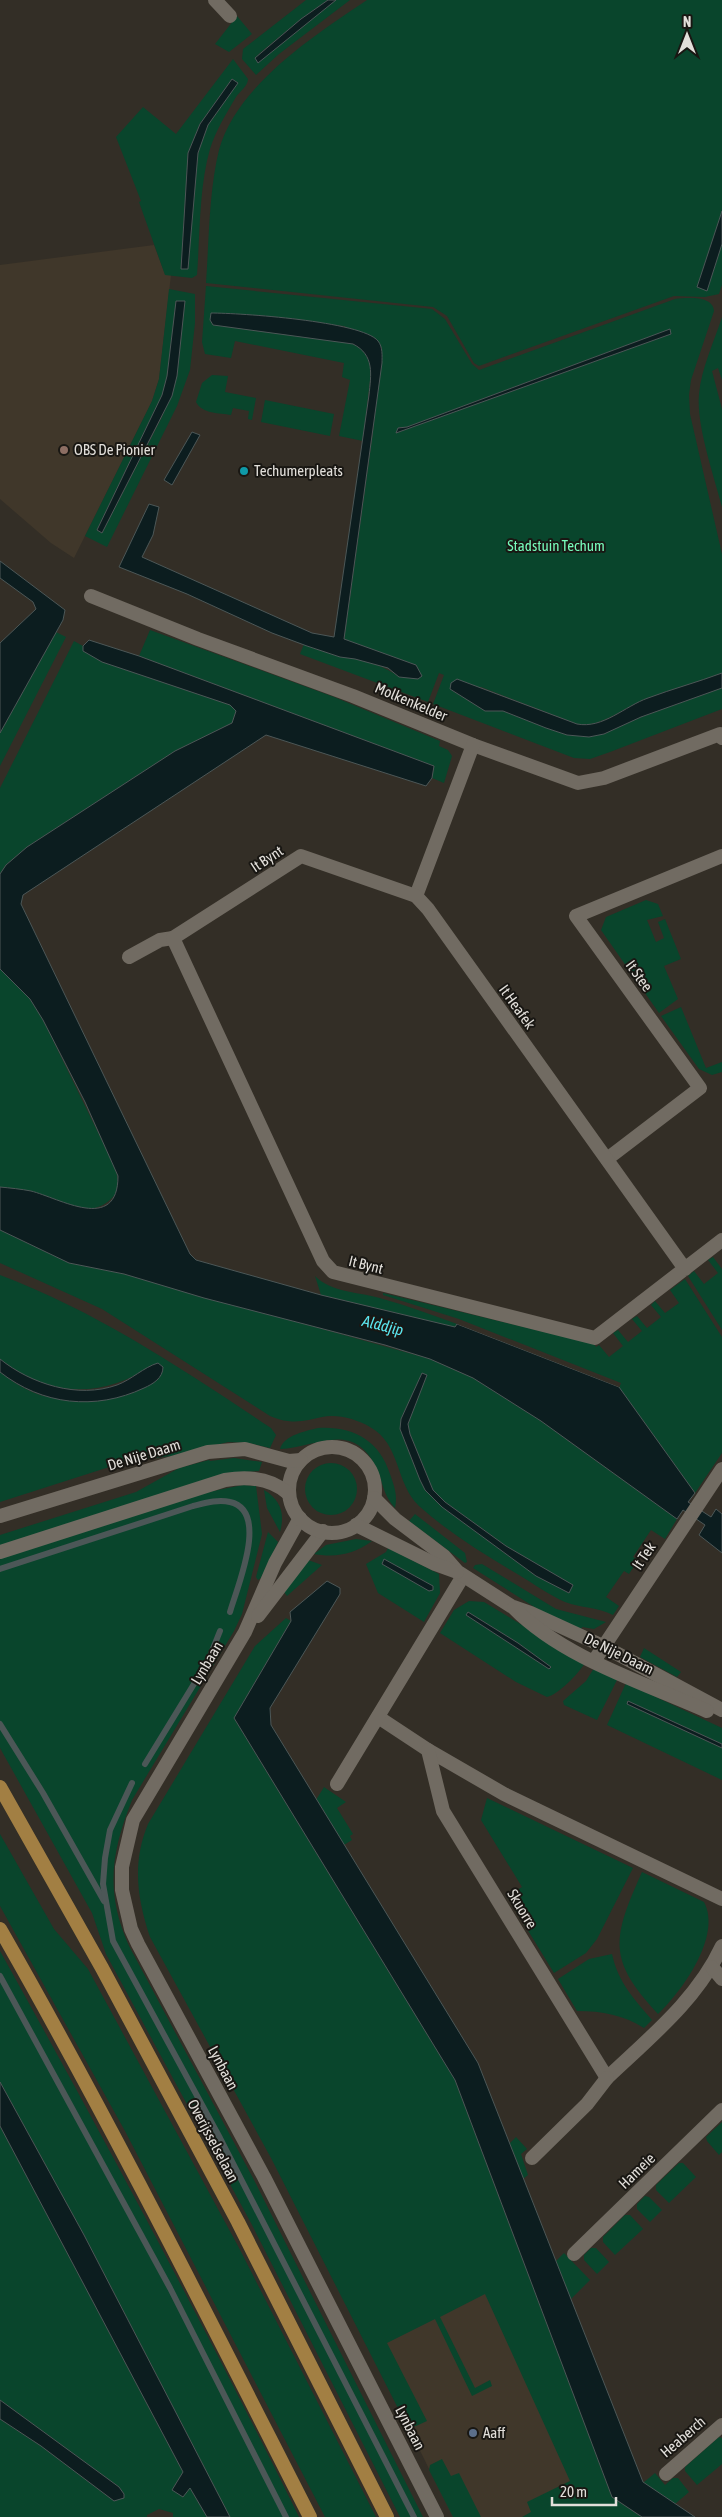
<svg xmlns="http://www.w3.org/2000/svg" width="722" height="2517" font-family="'Asap Condensed',sans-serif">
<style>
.built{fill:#40372a}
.green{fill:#09452c;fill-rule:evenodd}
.water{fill:#0c1d1f;stroke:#4c5757}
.pier{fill:#332e26}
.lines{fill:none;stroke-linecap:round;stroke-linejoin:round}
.stream{stroke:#4c5757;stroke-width:6}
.minor{stroke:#716b62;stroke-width:14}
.tertiary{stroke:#716b62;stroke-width:14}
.primary{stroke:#a27f43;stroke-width:14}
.education-dot{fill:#8d6e63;stroke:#191713;stroke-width:2}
.culture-dot{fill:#0f9aa8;stroke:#191713;stroke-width:2}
.service-dot{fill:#5c6f8a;stroke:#191713;stroke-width:2}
.labels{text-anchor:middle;stroke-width:4;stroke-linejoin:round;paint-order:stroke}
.poi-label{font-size:15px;fill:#e2dfda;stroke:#191713;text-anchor:start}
.park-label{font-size:15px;fill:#77fbbb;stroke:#191713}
.street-label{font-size:15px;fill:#e2dfda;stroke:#191713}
.water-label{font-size:16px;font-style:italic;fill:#5be6ef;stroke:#191713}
</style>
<rect width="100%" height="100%" fill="#332e26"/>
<!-- built -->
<g class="built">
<path d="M154 245 165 274 171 275 159 379 152 401 74 558 51 543 0 499V265Z"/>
<path d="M496 2277 578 2494 538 2517H453L366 2342Z"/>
</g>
<!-- green -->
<g class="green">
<path d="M306 0H328L301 19 255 57 336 0H350L279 54 256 75 242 59 243 49Z"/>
<path d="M367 0H722V285L719 294 705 297 674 296 479 366 474 363 447 316 433 307 206 283C209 240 209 190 219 150 237 85 315 35 367 0Z"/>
<path d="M237 16 252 34 229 52 215 44Z"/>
<path d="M233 59 248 79C248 86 240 91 236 97 226 114 216 130 210 149 199 187 200 235 197 275L192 278 165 275 139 202 141 201 116 137 143 107 176 134ZM232 79 237 83 208 125 198 153 188 268 181 269 188 153 200 124Z"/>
<path d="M206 286 432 309 445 319 472 364 479 370 675 299C686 298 713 295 714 311L691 380 689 395 690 414 722 554V673C698 682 672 689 648 698 625 706 603 728 577 724L481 687 450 689 485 711H503L567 735 604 734 641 717 722 688V709L610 752 590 759 574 758 433 704 444 675 439 673 428 702 300 654 304 644C334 659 372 656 399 677L416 665 344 640 373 432 382 348 344 326 211 313 213 325 344 341C361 346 369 353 371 372L363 441 339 436 350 380 342 377 344 363 235 341 231 358 205 354 202 342ZM670 330 671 331 396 433 400 427H407Z"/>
<path d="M169 289 195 294V323L190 370 177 406 107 547 85 536 152 401 159 379ZM176 301H185L177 376 162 417 102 533 97 530 162 395 167 376Z"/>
<path d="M722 317V380L718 368 712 371 722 409V507C714 476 696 425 699 394 701 369 714 342 722 317Z"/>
<path d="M212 375 228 376 225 392 256 398 252 420 248 419 249 411 233 408 231 415C220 413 202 414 196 402L202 383Z"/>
<path d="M265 400 334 414 330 436 261 422Z"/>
<path d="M150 630 334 697 440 741 439 746 448 750 452 756 444 783 432 778 434 766 139 656Z"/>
<path d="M56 632 66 637 0 766V733Z"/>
<path d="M74 641 83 646V651L230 705 236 711 232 723 175 751 27 847 6 865 0 874V788Z"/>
<path d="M646 900 658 904 663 916 647 920 656 942 664 938 658 922 665 919 681 959 664 966 678 999 659 1013 601 930 606 917Z"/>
<path d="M0 969 30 999 43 1020 113 1163C118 1175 122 1189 111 1199 87 1222 57 1198 31 1192 21 1189 10 1188 0 1187Z"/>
<path d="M681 1007 706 1068 722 1062V1072L712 1075 699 1069 661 1016Z"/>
<path d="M0 1230 69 1263 124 1274 430 1359 473 1378 541 1421 677 1519 665 1539 651 1530 633 1557 638 1560 629 1574 624 1571 606 1597 619 1606 613 1615C598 1607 581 1608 565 1602 549 1595 534 1584 519 1575 485 1555 449 1533 419 1506 395 1483 401 1444 370 1427 356 1419 338 1414 322 1417 311 1419 300 1423 288 1421 282 1421 276 1418 270 1416L102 1309 0 1263ZM422 1373 408 1424 410 1434 433 1490 445 1502 506 1546 573 1585 569 1593 536 1576 425 1490 403 1437Z"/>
<path d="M713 1257 722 1269V1330L688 1276 694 1271 704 1284 718 1273 708 1260Z"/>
<path d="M0 1275C98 1312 184 1370 271 1428L276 1435 270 1448 249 1443 228 1442 172 1456 128 1461 0 1502V1372C33 1398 53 1401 94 1399 125 1397 141 1394 163 1371L154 1364C103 1399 49 1398 0 1359Z"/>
<path d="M315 1276C331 1293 362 1292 383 1299 408 1306 432 1315 457 1324L455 1327 321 1295Z"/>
<path d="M685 1279 722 1337V1453L695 1493 619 1388 621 1383 459 1319 383 1295V1293L594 1344 596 1347 599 1345 609 1357 623 1346 613 1333 618 1330 628 1342 642 1331 632 1319 637 1316 647 1328 661 1317 651 1305 655 1301 665 1313 679 1303 670 1290Z"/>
<path d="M318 1428C353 1426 379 1440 390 1474 394 1486 398 1495 395 1508 383 1495 383 1482 376 1467 353 1419 315 1448 280 1449 284 1435 306 1431 318 1428Z"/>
<path d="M234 1458 262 1462 259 1471 230 1473 0 1546V1535L136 1492 179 1468 209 1460 210 1461Z"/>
<circle cx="331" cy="1489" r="26"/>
<path d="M243 1485 256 1486 262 1534 242 1614 234 1631 132 1800C111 1853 105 1892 129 1946L254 2180 423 2517H400L251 2223 106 1954 92 1913 0 1748V1558L208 1492Z"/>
<path d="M264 1490C281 1500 285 1514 280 1532L267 1508Z"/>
<path d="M415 1514 465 1553 467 1562 465 1563 409 1521Z"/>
<path d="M268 1532 278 1542 261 1578 258 1580 256 1577Z"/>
<path d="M356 1539 372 1541C354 1554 336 1558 314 1554L326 1545Z"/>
<path d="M388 1548 439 1574 440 1593 424 1622 378 1593 366 1564 386 1552Z"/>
<path d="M308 1560 322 1565 287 1596 284 1592Z"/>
<path d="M482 1564 556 1609 606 1622 594 1629 582 1627 581 1630 539 1610 473 1568 475 1565Z"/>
<path d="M469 1601 484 1602 585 1663C578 1674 559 1694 547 1697L516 1682 440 1633 454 1610ZM468 1612 518 1643 551 1667 549 1668 466 1615Z"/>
<path d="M286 1618 291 1621 234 1718 455 2080 612 2497 642 2517H522L531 2512 527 2502 570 2481 485 2294 440 2317 475 2388 490 2380 492 2386 472 2396 435 2319 387 2343 427 2421 416 2426H407L271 2158 150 1937C137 1898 132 1863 148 1824L255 1646Z"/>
<path d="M644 1648 681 1672 677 1677 640 1657Z"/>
<path d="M594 1668 617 1680 597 1720 564 1705 563 1701 586 1681Z"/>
<path d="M626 1683 722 1728V1744L627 1701V1704L722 1748V1780L607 1725Z"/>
<path d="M324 1787 346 1802 337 1808 353 1834 350 1836 352 1840 344 1845 316 1800Z"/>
<path d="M487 1798 633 1868 597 1939 586 1953 554 1973 507 1896 522 1887 481 1820Z"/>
<path d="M0 1834 54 1929 88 1969 238 2246 376 2517H325L125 2131 0 1906Z"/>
<path d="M642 1872 704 1902C722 1936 682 1991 658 2014 606 1959 613 1937 642 1872Z"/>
<path d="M0 1951C104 2138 205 2326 299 2517H230L84 2235 0 2082Z"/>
<path d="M612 1954C618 1982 634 1999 652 2020L644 2028C623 2015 603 2011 577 2011L558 1979 589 1959Z"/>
<path d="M722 2122V2152L719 2155 707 2141 706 2137Z"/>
<path d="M0 2126 183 2472 172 2490 190 2488 207 2517H173V2513L159 2509 147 2515V2517H0V2419L41 2446 114 2501 124 2494 119 2487 0 2400Z"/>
<path d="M516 2137 527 2149 521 2154 528 2175 523 2179 509 2144Z"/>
<path d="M679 2163H683L696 2177 669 2203 656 2190V2185Z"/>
<path d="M645 2196 649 2197 662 2210 650 2222 637 2209V2204Z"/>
<path d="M625 2215H630L643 2229 615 2255 603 2242V2237Z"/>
<path d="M591 2248H596L609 2262 597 2274 584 2260V2255Z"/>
<path d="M564 2253 590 2280 570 2300 555 2262Z"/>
<path d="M719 2437 722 2438V2464L697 2485 685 2471V2467Z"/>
<path d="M442 2459 451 2476 459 2473 481 2517H453L429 2470 430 2465Z"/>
<path d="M655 2473 665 2485 673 2478H678L689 2492 675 2504 643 2483Z"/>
</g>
<!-- water -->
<g class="water">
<path d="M328 0H336L258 63 255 58 301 19Z"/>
<path d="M232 79 238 83 208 125 198 153 188 269H181L188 153 200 124Z"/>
<path d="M722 211V244L707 291 697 287Z"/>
<path d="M176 301H185L177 376 172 396 102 533 97 530 162 395 167 376Z"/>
<path d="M211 313C239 313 362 321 378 341 383 347 382 356 382 363L344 639 416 665 422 676 418 679 399 677 388 668 355 659 340 657 307 646 272 633 187 594 119 567 149 504 159 507 153 535 142 557 312 633 334 637 369 395C371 375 375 355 353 344L213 325 210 320Z"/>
<path d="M670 329 671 334 396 433 398 428 407 427Z"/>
<path d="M192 432 200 435 172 485 164 480Z"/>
<path d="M0 561 65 610 63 620 0 733V643L36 609 33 602 0 578Z"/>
<path d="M89 640 139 656 434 766 432 778 426 786 266 735 23 895 21 904 190 1254 196 1260 321 1295 455 1327 457 1324 619 1387 695 1493 688 1502 711 1517 716 1509 722 1514V1553L699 1535 705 1525 683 1510 677 1519 541 1421 473 1378 430 1359 385 1345 204 1298 124 1274 69 1263 0 1230V1187C10 1188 21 1189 31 1191 59 1198 118 1234 118 1176L85 1102 43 1020 30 999 0 969V874L6 865 27 847 175 751 232 723 236 711 230 705 102 662 83 651V646Z"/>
<path d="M722 673V688L641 717 604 734 589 737 567 735 546 728 503 711H485L450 689 451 683 457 679 577 724C603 729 625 706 648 698 672 689 698 682 722 673Z"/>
<path d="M0 1359C31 1384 78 1399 117 1385 131 1380 144 1367 158 1363L163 1367C163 1378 153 1384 144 1388 95 1411 42 1405 0 1372Z"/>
<path d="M422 1373 427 1375 408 1424 410 1434 433 1490 445 1502 506 1546 573 1585 569 1593 536 1576 442 1507 425 1490 420 1480 400 1429 401 1419Z"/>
<path d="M384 1559 433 1586V1590L429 1591 382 1564Z"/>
<path d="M327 1581 340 1588V1594L270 1708 271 1725 478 2063 643 2482 695 2517H642L612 2497 455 2080 234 1718 291 1621 290 1612Z"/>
<path d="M468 1612 518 1643 551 1667 549 1669 466 1615Z"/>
<path d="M628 1701 722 1744V1748L627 1704Z"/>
<path d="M0 2082 84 2235 230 2517H207L190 2488 183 2497 172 2490 183 2472 0 2126Z"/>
<path d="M0 2400 119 2487 124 2494V2498L114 2501 41 2446 0 2419Z"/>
</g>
<!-- pier -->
<path class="pier" d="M458 1321 620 1385 619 1387 457 1324Z"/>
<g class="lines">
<!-- stream -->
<g class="stream">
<path d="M0 1569 193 1506C205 1503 218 1499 230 1502 270 1511 237 1587 230 1612"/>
<path d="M0 1724 43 1793 104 1901"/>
<path d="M145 1764 208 1661 220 1631"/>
<path d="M132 1783 110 1830 105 1858 103 1884 113 1941 220 2138 414 2517"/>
<path d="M0 1976 170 2288 286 2517"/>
</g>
<!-- minor -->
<g class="minor">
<path d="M215 0 230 16"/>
<path d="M91 596 198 639 353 696 473 745 578 783 604 778 720 734 722 738"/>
<path d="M416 896 473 745"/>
<path d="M129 957 160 940 173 938"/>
<path d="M607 1159 700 1088 576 916 722 856"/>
<path d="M685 1269 428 909 416 896 301 856 173 938 323 1261 333 1272 595 1338 722 1240"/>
<path d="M300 1518 275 1563 245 1632 133 1820 122 1867V1890L131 1929 138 1944 264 2177 437 2517"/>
<path d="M258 1616 323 1531"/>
<path d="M594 1661 722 1469"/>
<path d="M378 1717 428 1750 504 1794 722 1899"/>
<path d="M428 1750 443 1811 607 2078C649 2038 697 2000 722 1946"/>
<path d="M337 1784 463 1576"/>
<path d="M712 1967 722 1979"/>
<path d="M532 2158 587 2104 607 2078"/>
<path d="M574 2254 722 2110"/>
<path d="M666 2474 722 2425"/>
</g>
<!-- tertiary -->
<g class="tertiary">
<circle cx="332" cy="1490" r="43"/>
<path d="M374 1498 395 1519 444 1556 458 1572 511 1606 531 1613 603 1646 722 1710"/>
<path d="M0 1516 208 1452 245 1449 289 1461 301 1460"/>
<path d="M356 1525 435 1564 457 1572"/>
<path d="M0 1552 225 1480C248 1476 271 1478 289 1494"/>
<path d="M514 1608C563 1658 645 1683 707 1711"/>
</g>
<!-- primary -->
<g class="primary">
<path d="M0 1787 102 1968 238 2222 387 2517"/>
<path d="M0 1929C110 2121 209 2319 310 2517"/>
</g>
</g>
<!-- markers -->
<circle class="education-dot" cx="64" cy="450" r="5"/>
<circle class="culture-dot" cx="244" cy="471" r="5"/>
<circle class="service-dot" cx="473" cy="2433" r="5"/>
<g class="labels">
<!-- poi labels -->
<g class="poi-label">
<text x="74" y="455">OBS De Pionier</text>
<text x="254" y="476">Techumerpleats</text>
<text x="483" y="2438">Aaff</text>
</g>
<!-- park labels -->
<g class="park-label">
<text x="556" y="551">Stadstuin Techum</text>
</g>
<!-- street labels -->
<g class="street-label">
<text transform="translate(411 702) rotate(23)" y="5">Molkenkelder</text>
<text transform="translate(267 859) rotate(-33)" y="5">It Bynt</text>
<text transform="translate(639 976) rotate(54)" y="5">It Stee</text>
<text transform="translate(517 1007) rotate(54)" y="5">It Heafek</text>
<text transform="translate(366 1265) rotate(14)" y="5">It Bynt</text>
<text transform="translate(144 1455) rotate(-17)" y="5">De Nije Daam</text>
<text transform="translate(644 1556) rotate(-56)" y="5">It Tek</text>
<text transform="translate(619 1654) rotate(26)" y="5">De Nije Daam</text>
<text transform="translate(207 1663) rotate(-59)" y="5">Lynbaan</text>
<text transform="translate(522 1909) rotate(59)" y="5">Skuorre</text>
<text transform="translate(223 2068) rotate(62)" y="5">Lynbaan</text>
<text transform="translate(213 2141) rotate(62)" y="5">Overijsselselaan</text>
<text transform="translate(637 2171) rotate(-44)" y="5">Hameie</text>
<text transform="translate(410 2428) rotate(63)" y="5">Lynbaan</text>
<text transform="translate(683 2437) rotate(-41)" y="5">Heaberch</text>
</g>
<!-- water labels -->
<g class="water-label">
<text transform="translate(383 1325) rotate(14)" y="6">Alddjip</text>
</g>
</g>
<!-- north arrow -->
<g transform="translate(687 35)" stroke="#191713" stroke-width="4" paint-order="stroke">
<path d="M0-4L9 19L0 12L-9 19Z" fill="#e2dfda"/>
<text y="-8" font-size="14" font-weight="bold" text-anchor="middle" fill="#e2dfda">N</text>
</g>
<!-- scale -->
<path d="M552 2497v8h64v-8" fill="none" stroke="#e2dfda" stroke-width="2.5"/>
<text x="560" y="2497" font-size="15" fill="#e2dfda" stroke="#191713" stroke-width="4" paint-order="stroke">20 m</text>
</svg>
